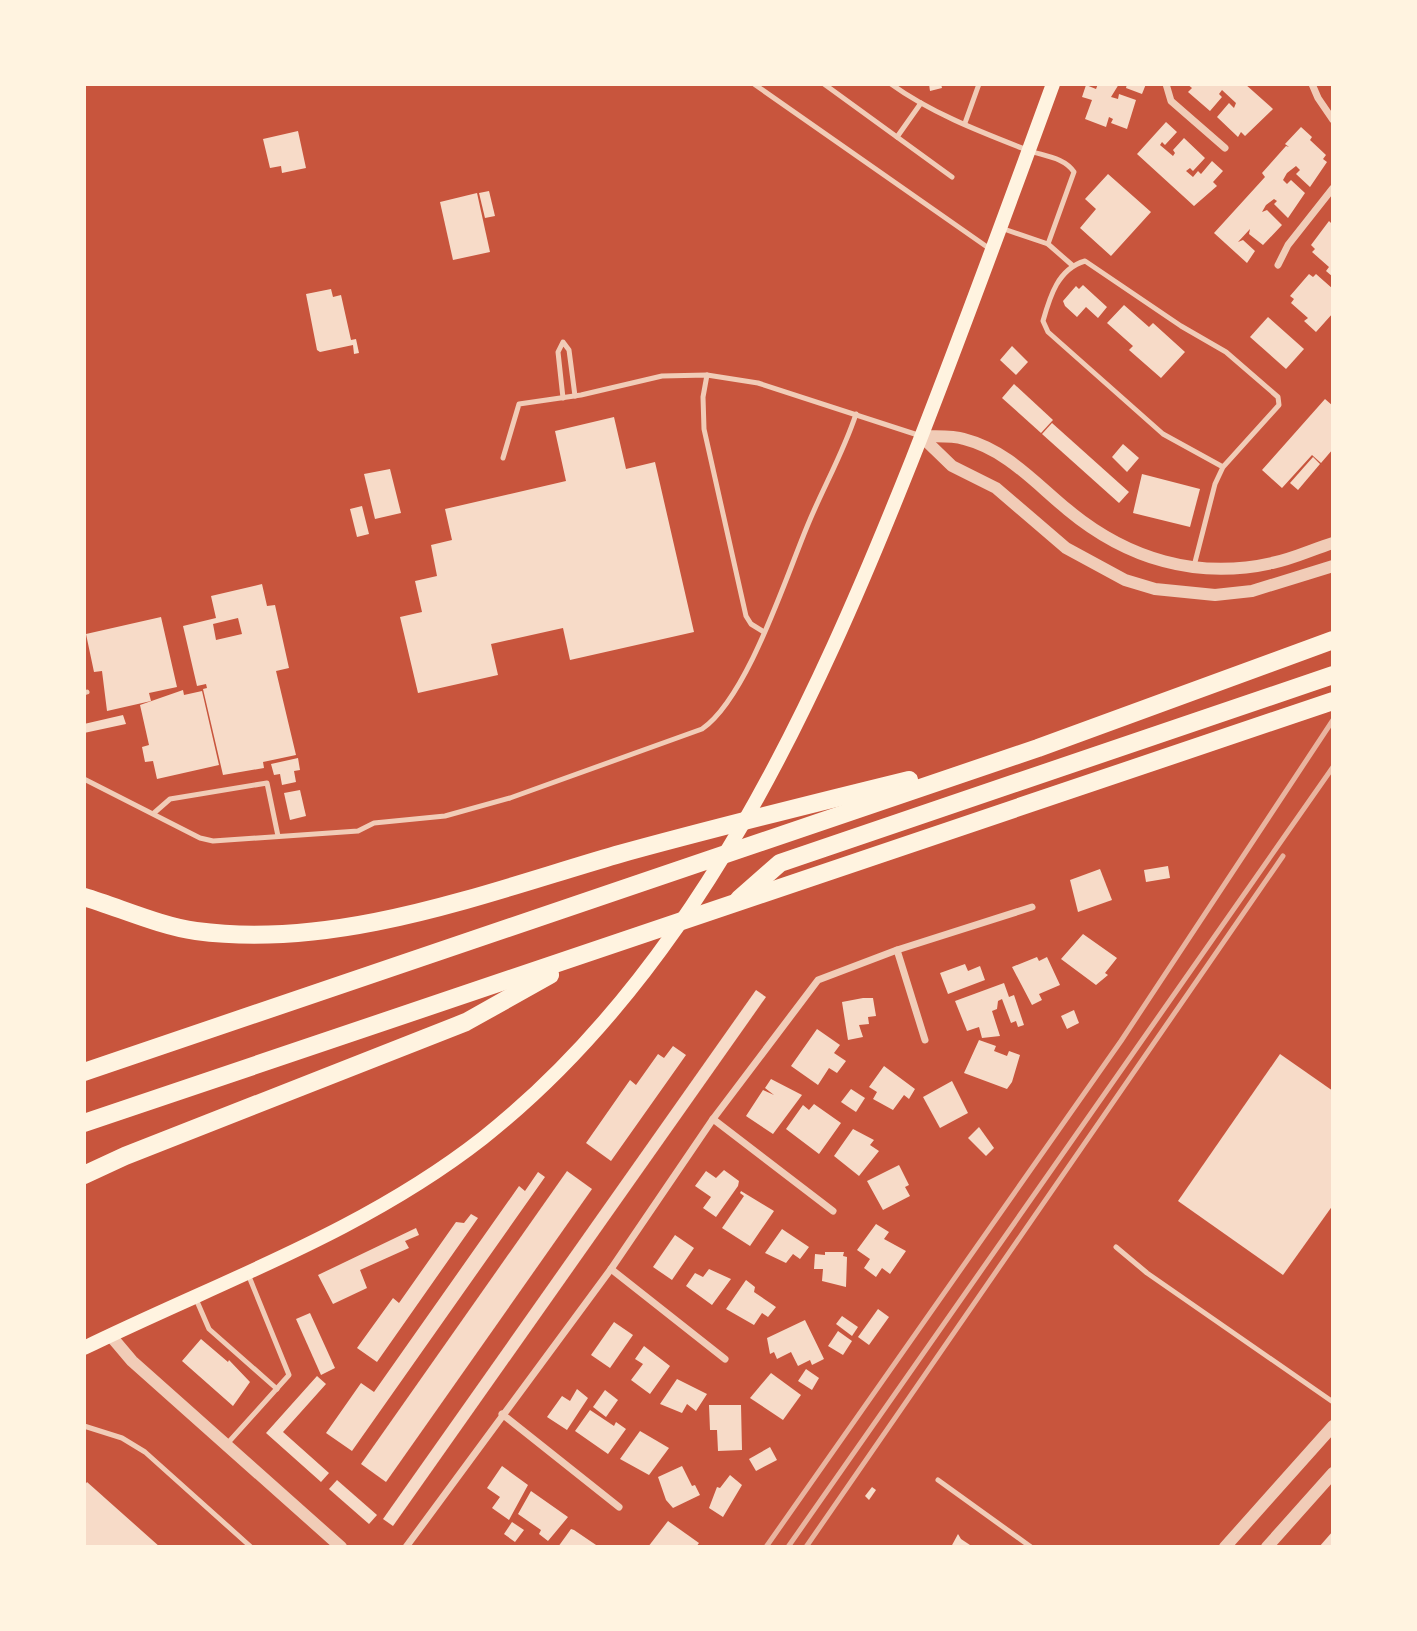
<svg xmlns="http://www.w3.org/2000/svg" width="1417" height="1631" font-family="'Public Sans',sans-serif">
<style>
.building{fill:#f7dbc8;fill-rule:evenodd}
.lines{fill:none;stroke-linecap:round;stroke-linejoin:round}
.service{stroke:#f1ccb7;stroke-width:5}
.minor{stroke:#f1ccb7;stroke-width:7}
.tertiary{stroke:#f1ccb7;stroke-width:12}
.secondary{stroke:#fff3e0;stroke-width:14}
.motorway{stroke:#fff3e0;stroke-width:18}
.rail{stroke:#e9b49f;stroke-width:5}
</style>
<rect width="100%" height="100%" fill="#c8553d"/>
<!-- building -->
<g class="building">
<path d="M929 84H941L942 88 930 91Z"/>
<path d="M1098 84H1119L1111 97 1118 99 1119 94 1136 100 1127 129 1111 123 1113 119 1109 117 1106 127 1085 119 1092 100 1082 97 1086 85 1096 89Z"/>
<path d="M1127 84H1146L1142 94 1126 88Z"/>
<path d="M1187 84H1245L1273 109 1245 136 1241 132 1238 137 1217 117 1229 103 1234 108 1236 103 1222 90 1219 94 1222 97 1210 111 1188 92 1192 88Z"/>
<path d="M1166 122 1177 132 1165 145 1162 142 1160 145 1173 156 1175 153 1173 150 1184 138 1205 158 1193 171 1190 168 1186 171 1193 177 1198 171 1201 174 1212 161 1223 171 1213 182 1217 186 1194 206 1137 154Z"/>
<path d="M1301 127 1312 137 1310 140 1326 155 1323 159 1327 162 1310 187 1296 174 1300 170 1296 166 1287 173 1283 180 1287 184 1291 180 1305 193 1288 218 1274 204 1277 201 1274 199 1266 205 1262 212 1267 210 1282 225 1263 245 1249 234 1250 229 1238 242 1243 240 1255 251 1247 263 1214 233 1265 177 1262 173 1286 146 1289 147 1285 144Z"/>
<path d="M298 131 306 168 282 173 281 166 270 168 263 139Z"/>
<path d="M1108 174 1151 212 1111 256 1080 228 1096 209 1085 199Z"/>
<path d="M489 191 495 216 485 218 479 193Z"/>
<path d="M477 193 490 252 453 260 440 202Z"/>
<path d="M1329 221 1333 225V277L1326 271 1329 267 1312 252 1315 249 1311 245Z"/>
<path d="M1309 274 1313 277 1316 274 1333 289V313L1316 332 1304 321 1308 318 1291 303 1294 299 1290 296Z"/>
<path d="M1083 285 1107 307 1098 318 1086 307 1077 317 1065 306 1063 301 1076 286 1079 289Z"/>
<path d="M331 289 333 297 341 295 351 340 356 339 359 353 354 354 353 345 320 352 317 350 306 294Z"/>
<path d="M1124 305 1149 327 1153 323 1185 352 1161 378 1129 350 1133 346 1107 323Z"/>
<path d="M1268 317 1304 349 1286 369 1250 337Z"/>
<path d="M1012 346 1028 362 1016 375 1000 360Z"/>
<path d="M1014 384 1053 420 1041 433 1002 398Z"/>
<path d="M1325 399 1333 406V449L1321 463 1312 455 1282 488 1262 470Z"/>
<path d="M614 417 626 469 655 462 694 632 570 660 563 628 491 644 498 675 418 693 400 617 422 612 415 581 437 576 431 545 452 540 445 509 566 481 555 431Z"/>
<path d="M1052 423 1129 492 1119 503 1042 434Z"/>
<path d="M1123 444 1139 458 1127 472 1112 457Z"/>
<path d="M1313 457 1320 464 1298 490 1290 483Z"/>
<path d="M390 469 401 513 375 519 364 474Z"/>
<path d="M1142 474 1200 489 1190 527 1133 513Z"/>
<path d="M362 506 369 534 357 537 350 509Z"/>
<path d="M262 584 267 606 275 605 289 668 276 671 296 755 263 762 264 768 223 775 203 689 207 688 206 684 197 686 183 626 216 618 211 596ZM238 618 242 634 216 640 213 624Z"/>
<path d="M161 617 177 687 149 693 151 701 107 711 102 671 94 672 86 634Z"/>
<path d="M183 690 184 695 202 691 219 765 157 779 153 761 145 762 142 747 149 745 140 705Z"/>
<path d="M123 715 126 724 84 733V724Z"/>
<path d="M298 758 300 770 294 771 296 782 282 785 280 774 274 775 271 764Z"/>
<path d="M300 790 306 816 290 820 284 793Z"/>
<path d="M1168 866 1170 878 1146 882 1144 870Z"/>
<path d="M1100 869 1112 900 1078 912 1070 880Z"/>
<path d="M1083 934 1117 958 1105 973 1108 975 1096 985 1061 959Z"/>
<path d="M1037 957 1039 961 1047 957 1060 985 1039 994 1042 1000 1032 1005 1012 967Z"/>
<path d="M965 964 968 971 980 966 985 980 948 994 940 973Z"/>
<path d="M1004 983 1009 997 1014 995 1024 1025 1018 1027 1016 1021 1011 1023 1002 999 998 1001 997 1009 992 1011 1000 1036 982 1038 979 1027 967 1031 955 1001Z"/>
<path d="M756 990 766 997 393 1526 383 1519Z"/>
<path d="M863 998H873L876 1016 868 1017 869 1024 859 1025 863 1037 848 1040 842 1002Z"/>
<path d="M1074 1010 1079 1023 1067 1029 1061 1016Z"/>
<path d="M817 1029 840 1045 834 1053 846 1061 837 1073 829 1068 818 1085 791 1066Z"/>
<path d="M979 1040 996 1046 994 1051 1007 1056 1009 1051 1020 1055 1012 1082 1007 1089 964 1073Z"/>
<path d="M673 1046 686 1055 611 1161 586 1143 630 1080 636 1085 658 1054 664 1058Z"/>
<path d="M1280 1054 1333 1091V1205L1283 1275 1178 1201Z"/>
<path d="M884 1066 915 1089 909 1099 904 1095 893 1110 873 1099 877 1092 869 1087Z"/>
<path d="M771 1079 802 1095 773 1134 746 1116 763 1090 774 1095 765 1088Z"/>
<path d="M952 1081 968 1113 940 1128 923 1097Z"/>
<path d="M851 1089 865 1098 856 1112 841 1102Z"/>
<path d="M814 1104 841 1123 819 1154 786 1129 803 1105 809 1110Z"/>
<path d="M979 1127 994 1148 986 1156 968 1138Z"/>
<path d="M853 1129 874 1140 870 1145 879 1151 859 1176 834 1156Z"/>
<path d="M899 1165 909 1185 905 1187 910 1196 883 1210 867 1181Z"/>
<path d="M724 1170 739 1181 738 1186 716 1217 703 1208 711 1197 695 1186 706 1171 716 1178Z"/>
<path d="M567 1171 592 1189 386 1482 361 1464Z"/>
<path d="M538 1172 545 1177 352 1451 326 1433 361 1383 374 1392 519 1186 525 1191Z"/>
<path d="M741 1191 774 1211 750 1246 722 1228 744 1196 740 1193Z"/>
<path d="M471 1214 478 1218 377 1362 357 1348 393 1298 399 1303 456 1222 464 1223Z"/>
<path d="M876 1224 889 1232 884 1239 906 1251 890 1274 882 1268 876 1277 864 1268 870 1259 857 1250Z"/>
<path d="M416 1228 419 1235 405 1241 409 1248 360 1270 367 1288 333 1304 318 1275Z"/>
<path d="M782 1229 809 1247 800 1259 793 1254 786 1263 765 1253Z"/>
<path d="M675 1235 694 1248 672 1280 653 1267Z"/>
<path d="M825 1252H844L843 1256 847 1257 846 1287 822 1281 823 1269H814L815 1254 825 1255Z"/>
<path d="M709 1269 731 1279 712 1305 686 1286 695 1273 703 1277Z"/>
<path d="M746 1280 755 1287 754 1292 776 1307 768 1317 762 1313 754 1325 726 1309Z"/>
<path d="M878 1309 889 1317 869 1345 858 1337Z"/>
<path d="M310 1313 335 1368 321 1375 296 1319Z"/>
<path d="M842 1316 858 1327 852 1336 836 1324Z"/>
<path d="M805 1320 824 1359 812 1365 810 1360 798 1366 791 1352 777 1359 774 1352 770 1354 767 1338Z"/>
<path d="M614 1322 633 1335 610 1368 591 1355Z"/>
<path d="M838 1331 852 1341 843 1355 828 1346Z"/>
<path d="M201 1339 228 1362 229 1360 250 1382 233 1406 182 1361Z"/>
<path d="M644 1346 670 1366 650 1394 631 1380 643 1364 635 1359Z"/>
<path d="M806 1369 819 1378 812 1390 798 1381Z"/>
<path d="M771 1373 801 1395 783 1420 750 1398Z"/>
<path d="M317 1376 326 1384 283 1432 329 1473 321 1482 266 1433Z"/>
<path d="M677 1379 707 1394 696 1411 687 1404 682 1413 660 1404Z"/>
<path d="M577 1389 588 1398 567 1430 547 1417 562 1396 570 1401Z"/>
<path d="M605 1390 618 1400 606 1417 593 1407Z"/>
<path d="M709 1405H741L742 1450 718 1451 717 1430H710Z"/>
<path d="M590 1410 614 1426 616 1422 626 1429 608 1454 575 1431Z"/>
<path d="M640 1431 669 1448 649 1475 620 1459Z"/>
<path d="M770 1447 777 1460 756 1471 749 1459Z"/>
<path d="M502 1466 528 1485 509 1520 492 1508 500 1497 487 1488Z"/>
<path d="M682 1466 692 1486 695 1485 700 1495 673 1508 666 1500 658 1477Z"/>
<path d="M730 1475 742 1485 723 1517 709 1508 717 1487 720 1488Z"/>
<path d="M337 1480 377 1515 369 1524 329 1489Z"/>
<path d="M87 1482 160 1547H84V1486Z"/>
<path d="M872 1487 876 1490 869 1500 865 1496Z"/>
<path d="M531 1491 568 1517 548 1541 539 1534 541 1530 518 1514Z"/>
<path d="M668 1521 699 1543 696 1547H648Z"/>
<path d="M512 1522 524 1530 515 1542 504 1534Z"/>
<path d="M571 1529 574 1530 599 1547H558Z"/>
<path d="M1333 1531V1547H1319Z"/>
<path d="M958 1534 961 1539 973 1547H951Z"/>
</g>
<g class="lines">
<!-- service -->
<g class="service">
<path d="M754 84 990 249"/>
<path d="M824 84 952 177"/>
<path d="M891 84C931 113 981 132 1027 150 1043 156 1064 157 1074 172L1048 244 1001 228"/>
<path d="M965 123 979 84"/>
<path d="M897 137 921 103"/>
<path d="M1048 244 1072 265"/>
<path d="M707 375 703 397 704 429 746 616 751 624 764 632"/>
<path d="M563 398 558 352 563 342 569 350 575 396"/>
<path d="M503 458 519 404 581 395 662 376 707 375 758 383 921 436"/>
<path d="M1194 566 1215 484 1223 467 1163 434 1048 332 1043 321C1050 296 1058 269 1085 261L1181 326 1226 352 1278 397 1279 405 1223 467"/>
<path d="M84 693 87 692"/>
<path d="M84 779 200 838 213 841 358 831 374 823 445 816 510 798 702 729C748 697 786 576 809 522 824 486 844 451 856 414"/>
<path d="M154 813 170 799 267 783 278 836"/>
<path d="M1116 1247 1147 1273 1333 1402"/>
<path d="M196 1299 209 1329 277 1389"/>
<path d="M84 1426 122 1438 145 1452 251 1547"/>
<path d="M226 1445 289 1375 248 1274"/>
<path d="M938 1480 1031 1547"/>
</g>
<!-- minor -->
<g class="minor">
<path d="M1166 84 1171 101 1225 148"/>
<path d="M1312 84 1318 98 1333 120"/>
<path d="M1278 265 1288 245 1333 188"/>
<path d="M897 950 925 1040"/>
<path d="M713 1119 833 1211"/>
<path d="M611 1269 725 1359"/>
<path d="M502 1414 619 1507"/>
<path d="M406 1547 611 1269 713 1119 818 980 897 950 1032 907"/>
</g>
<!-- tertiary -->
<g class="tertiary">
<path d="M921 436 952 466 996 488 1066 548 1125 580 1155 589 1215 595 1252 591 1333 566"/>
<path d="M921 436C935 437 951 435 964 439 1007 450 1035 483 1068 510 1127 559 1197 580 1272 563 1293 559 1313 549 1333 543"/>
<path d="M110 1335 132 1361 341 1547"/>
<path d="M1225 1547 1333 1426"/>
<path d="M1267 1547 1333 1473"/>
</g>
<!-- secondary -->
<path class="secondary" d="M84 1348C219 1282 363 1232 483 1138 695 970 814 706 912 460 961 336 1007 210 1053 84"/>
<!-- motorway -->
<g class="motorway">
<path d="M84 897C118 907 160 926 196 931 337 950 482 894 616 855 713 828 811 804 909 780"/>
<path d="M739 899 780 863 1333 675"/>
<path d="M84 1072 1038 748 1333 640"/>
<path d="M84 1123 1333 701"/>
<path d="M84 1175 125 1156 466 1022 550 975"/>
</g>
<!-- rail -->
<g class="rail">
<path d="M766 1547 1121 1041 1333 720"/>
<path d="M788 1547 1333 767"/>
<path d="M806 1547 1283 856"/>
</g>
</g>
<!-- border -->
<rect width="1417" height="1631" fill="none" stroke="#fff3e0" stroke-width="172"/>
</svg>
